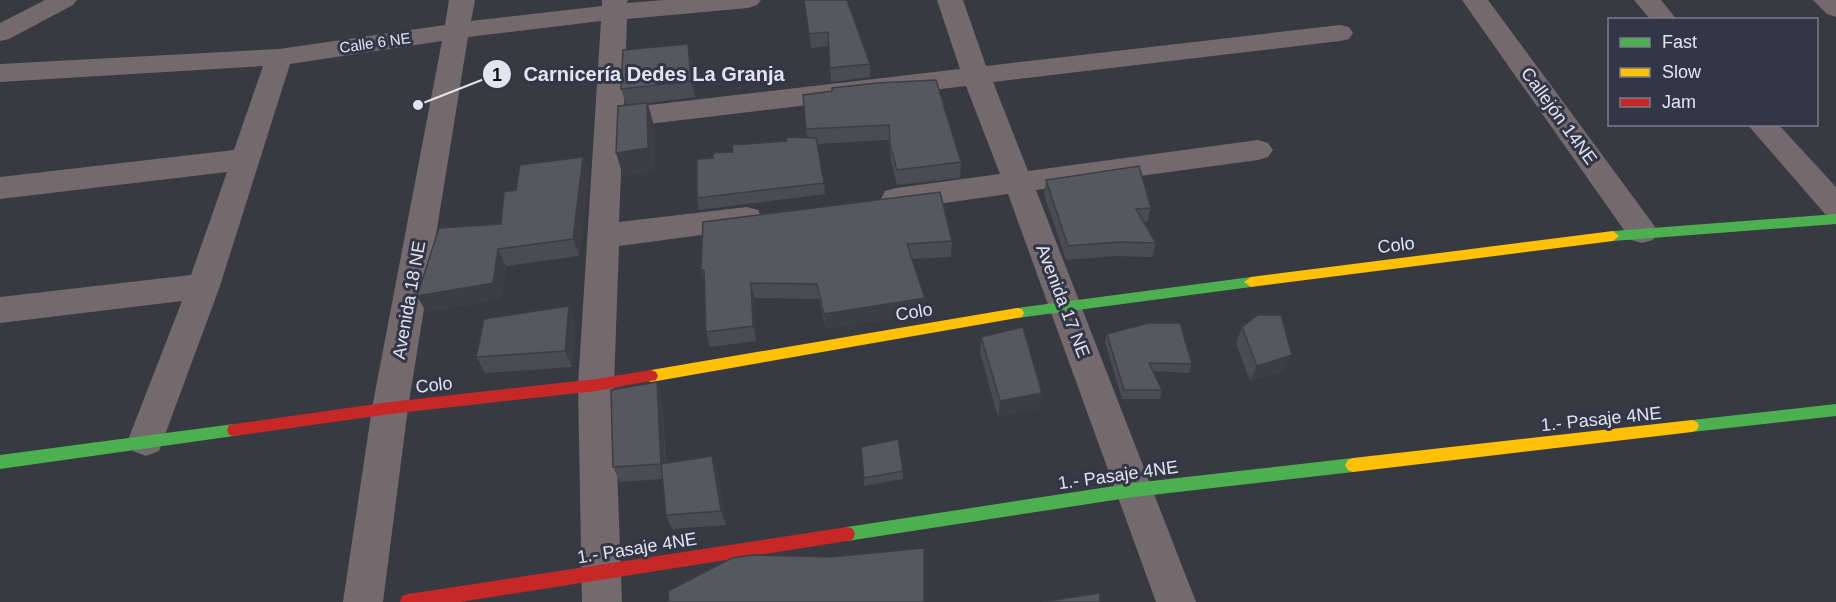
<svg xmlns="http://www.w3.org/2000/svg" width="1836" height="602" font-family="Arial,sans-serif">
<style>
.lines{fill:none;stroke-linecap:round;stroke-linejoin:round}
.street{fill:#74696d;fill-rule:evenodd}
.fast{fill:#4caf50;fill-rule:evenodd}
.slow{fill:#ffc107;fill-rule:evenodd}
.jam{fill:#c62828;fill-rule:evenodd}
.wall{fill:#4a4c53}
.shaded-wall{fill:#3c3e43}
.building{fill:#565860;stroke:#3c3e43;stroke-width:1.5}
.labels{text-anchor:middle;stroke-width:6;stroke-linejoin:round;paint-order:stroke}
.far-street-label{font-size:15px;fill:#e2e5f0;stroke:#333647}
.street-label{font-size:18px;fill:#e2e5f0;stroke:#333647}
.leader{fill:none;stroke:#e2e5f0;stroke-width:2}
.callout-dot{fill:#e2e5f0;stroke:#333647;stroke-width:2}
.mark-label{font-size:18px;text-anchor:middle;font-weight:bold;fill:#111}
.callout-label{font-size:20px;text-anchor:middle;font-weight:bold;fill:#e2e5f0;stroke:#333647;stroke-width:6;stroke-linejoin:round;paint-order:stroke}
</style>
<rect width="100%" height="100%" fill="#383a42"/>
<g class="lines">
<!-- street -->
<g class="street">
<path d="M45 0H77L73 5 9 39 0 41V23Z"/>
<path d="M449 0H475L471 21 602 6V0H628L627 3 664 0H761L757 5 748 8 627 19 624 108 960 69 937 0H963L986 66 1340 25 1349 27 1353 33 1349 39 1340 41 993 82 1028 171 1258 140 1268 143 1273 150 1268 157 1258 160 1036 190 1196 602H1156L1008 194 896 210 885 207 881 199 885 191 896 188 1000 174 966 86 623 127 619 222 747 207 758 210 762 218 758 226 747 229 619 246 614 385 622 602H582L578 385 601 21 468 37 408 408 383 602H343L372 408 442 41 290 64 220 286 159 451 146 456 133 451 128 440 182 301 0 323V297L191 275 227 172 0 199V177L234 150 263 66 0 82V64L279 49 445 25Z"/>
<path d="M1462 0H1488L1653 224 1658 232 1653 240 1642 243 1631 240Z"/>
<path d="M1634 0H1661L1677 20H1651Z"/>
<path d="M1813 0H1836V17L1827 14Z"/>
<path d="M1747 124H1778L1836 187V217L1825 214Z"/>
</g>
<!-- fast -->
<g class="fast">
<path d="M1836 214V224L1613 241 1607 236 1613 231Z"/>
<path d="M1251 277 1258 282 1251 287 1017 318 1012 317 1010 313 1012 309 1017 308Z"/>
<path d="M1836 404V416L1692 432 1687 430 1685 426 1687 422 1692 420Z"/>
<path d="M234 424 239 425 241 430 239 435 234 436 0 469V455Z"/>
<path d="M1353 458 1358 460 1361 465 1358 470 1353 472 1134 497 847 541 841 539 839 534 841 529 847 527 1134 483Z"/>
</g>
<!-- slow -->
<g class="slow">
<path d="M1613 231 1619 236 1613 241 1251 287 1244 282 1251 277Z"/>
<path d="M1017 308 1022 309 1024 313 1022 317 1017 318 651 382 646 380 644 376 646 372 651 370Z"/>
<path d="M1692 420 1697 422 1699 426 1697 430 1692 432 1353 472 1348 470 1345 465 1348 460 1353 458Z"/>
</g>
<!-- jam -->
<g class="jam">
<path d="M651 370 656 372 658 376 656 380 596 391 390 414 234 436 229 435 227 430 229 425 234 424 390 402 596 379Z"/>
<path d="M847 527 853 529 855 534 853 539 847 541 460 602H400L402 596 408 594Z"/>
</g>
</g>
<!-- wall -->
<g class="wall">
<path d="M804 0 870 64V77L831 82 829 46 811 48Z"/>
<path d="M692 61 695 97 648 103 654 126 655 171 623 176 626 105 621 89Z"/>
<path d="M832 91 961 162 960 178 897 185 891 160 889 140 817 144 824 183 825 194 699 210 697 198 713 158 733 152 807 138 803 95Z"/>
<path d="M583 157 589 174 579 256 506 266 501 299 426 312 501 224 516 190Z"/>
<path d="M1046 180 1151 208 1147 222H1144L1156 243 1152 257 1115 256 1066 260 1044 194Z"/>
<path d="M703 222 952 241 951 257 912 259 925 313 826 329 819 299 754 298 756 341 710 347 706 332 705 283 701 270Z"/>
<path d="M569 306 575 322 572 367 485 373 476 357Z"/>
<path d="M1242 327 1284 371 1250 381 1236 343Z"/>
<path d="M1107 334 1192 364 1189 373 1153 371 1162 390 1160 399H1122L1105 342Z"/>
<path d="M981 337 1040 408 998 417 980 353Z"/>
<path d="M657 382 662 398 666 463 717 471 726 525 672 529 666 515 662 479 620 482 613 467Z"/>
<path d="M861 447 903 471V479L864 486Z"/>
</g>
<!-- shaded-wall -->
<g class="shaded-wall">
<path d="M688 44 692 61 695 97 691 81Z"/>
<path d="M647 103 654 126 655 171 623 176 616 153Z"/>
<path d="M583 157 589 174 579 256 573 239Z"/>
<path d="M498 249 506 266 501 299 426 312 417 296Z"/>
<path d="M751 283 754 298 756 341 753 326Z"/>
<path d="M925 298V313L826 329 824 314Z"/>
<path d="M569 306 575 322 572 367 565 351Z"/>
<path d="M1292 355 1284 371 1250 381 1257 366Z"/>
<path d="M657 382 662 398 666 478 661 464Z"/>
<path d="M1042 393 1040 408 998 417 1000 401Z"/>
<path d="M712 456 717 471 726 525 721 511Z"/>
</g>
<!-- building -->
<g class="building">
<path d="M804 0H847L870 64 830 68 828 32 809 34Z"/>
<path d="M688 44 691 81 621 89 623 50Z"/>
<path d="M936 80 961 162 897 170 890 145 889 125 806 129 803 95 832 91V88L877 83Z"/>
<path d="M647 103 648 148 616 153 618 106Z"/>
<path d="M786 137 816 138 824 183 697 198V159L713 158V153L733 152 732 145 787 141Z"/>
<path d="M583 157 573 239 498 249 493 283 417 296 439 228 501 224 504 192 516 190 520 165Z"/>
<path d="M1139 166 1151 208 1136 209 1156 243 1118 242 1068 246 1046 180Z"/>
<path d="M940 192 952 241 907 244 925 298 824 314 817 284 751 283 753 326 706 332 704 270H701L703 222Z"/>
<path d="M569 306 565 351 476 357 484 319Z"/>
<path d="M1258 315H1281L1292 355 1257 366 1242 327Z"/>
<path d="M1149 323H1180L1192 364 1149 363 1162 390H1124L1107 334Z"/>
<path d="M1023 327 1042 393 1000 401 981 337Z"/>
<path d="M657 382 661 464 613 467 611 390Z"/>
<path d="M898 439 903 471 864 478 861 447Z"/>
<path d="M712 456 721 511 666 515 661 464Z"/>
<path d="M924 548V602H669L668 591 732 558 753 555 831 557Z"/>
<path d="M1100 593V602H1042Z"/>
</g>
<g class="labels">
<!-- far-street labels -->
<g class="far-street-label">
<text transform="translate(375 43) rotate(-8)" y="5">Calle 6 NE</text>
</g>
<!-- street labels -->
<g class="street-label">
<text transform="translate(1559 116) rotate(54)" y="6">Callejón 14NE</text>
<text transform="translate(1396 245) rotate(-7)" y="6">Colo</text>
<text transform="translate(409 300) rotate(-80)" y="6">Avenida 18 NE</text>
<text transform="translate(1063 301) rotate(69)" y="6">Avenida 17 NE</text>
<text transform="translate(914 312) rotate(-10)" y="6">Colo</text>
<text transform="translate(434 385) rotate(-6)" y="6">Colo</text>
<text transform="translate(1601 419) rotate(-6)" y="6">1.- Pasaje 4NE</text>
<text transform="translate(1118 475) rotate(-8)" y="6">1.- Pasaje 4NE</text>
<text transform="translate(637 548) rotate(-9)" y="6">1.- Pasaje 4NE</text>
</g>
</g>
<!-- callouts -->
<path class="leader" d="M418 105L497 74"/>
<g class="callout-dot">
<circle cx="418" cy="105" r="6"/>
<circle cx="497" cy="74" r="15"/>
</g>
<g class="mark-label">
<text x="497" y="81">1</text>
</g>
<g class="callout-label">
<text x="654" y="81">Carnicería Dedes La Granja</text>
</g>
<!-- legend -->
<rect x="1608" y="18" width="210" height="108" fill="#333647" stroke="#797c8b" stroke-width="1.5"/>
<rect x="1620" y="38" width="30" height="9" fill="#4caf50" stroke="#797c8b" stroke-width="1.5"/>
<text x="1662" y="48" font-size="18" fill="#e2e5f0">Fast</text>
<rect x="1620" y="68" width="30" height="9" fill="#ffc107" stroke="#797c8b" stroke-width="1.5"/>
<text x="1662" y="78" font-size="18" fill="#e2e5f0">Slow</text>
<rect x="1620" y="98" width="30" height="9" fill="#c62828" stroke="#797c8b" stroke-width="1.5"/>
<text x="1662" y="108" font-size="18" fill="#e2e5f0">Jam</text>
</svg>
